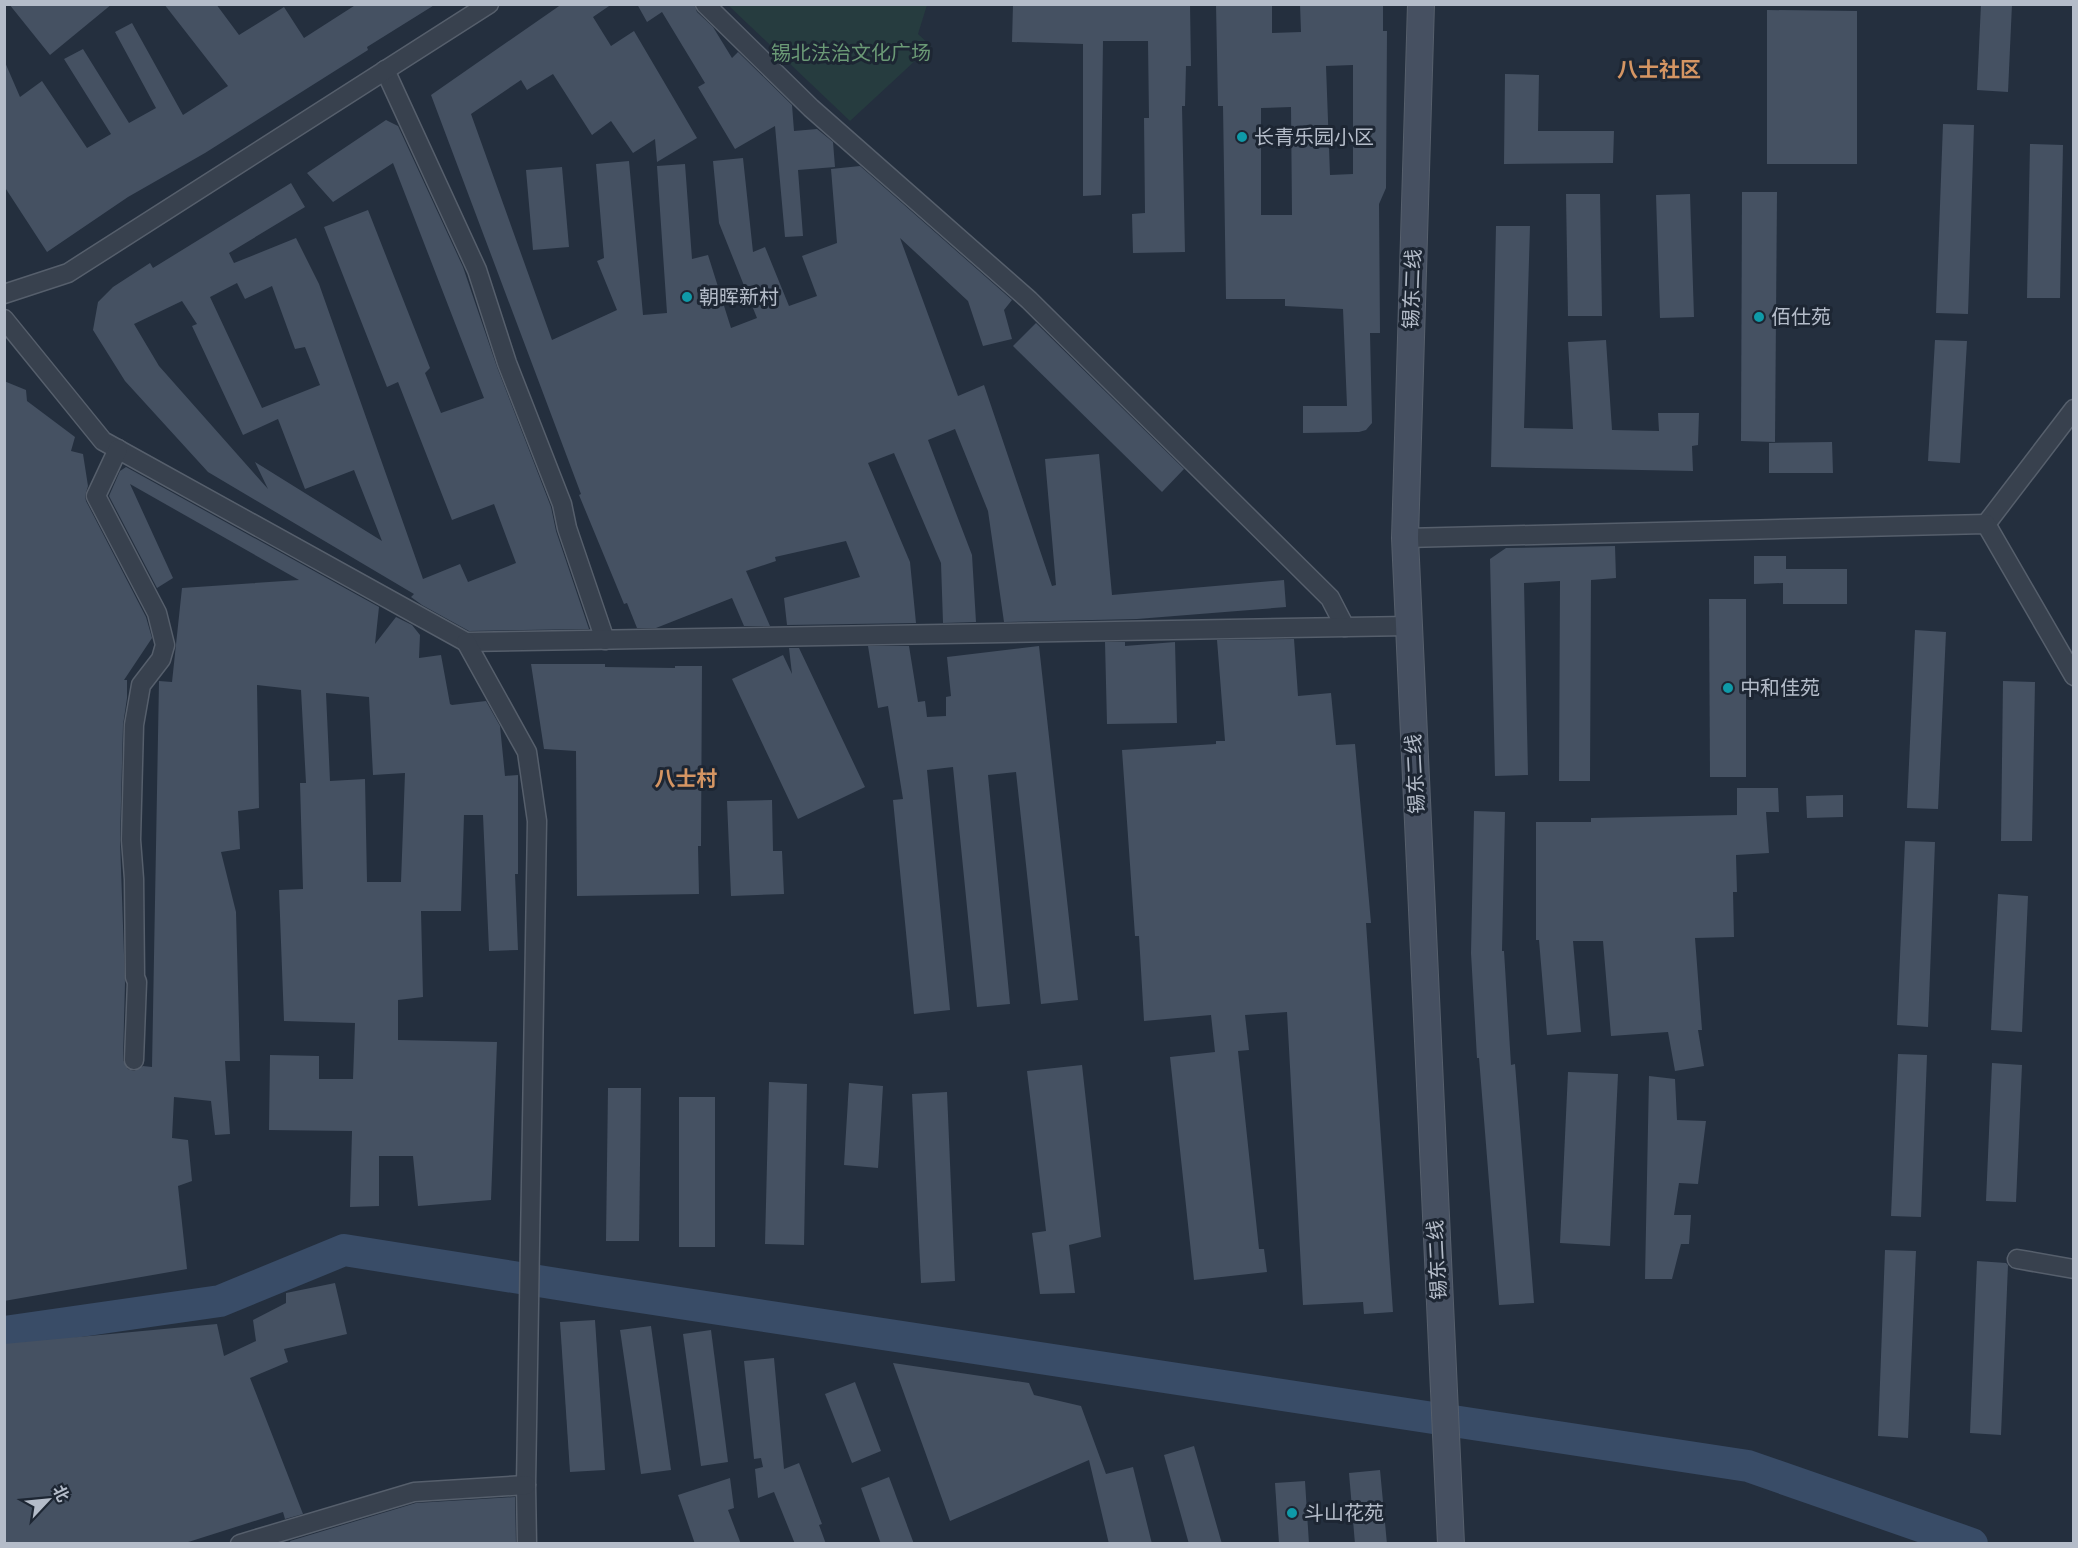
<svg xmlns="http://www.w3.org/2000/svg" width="2078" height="1548" font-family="Barlow,'Noto Sans SC',sans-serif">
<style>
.green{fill:#263c3f}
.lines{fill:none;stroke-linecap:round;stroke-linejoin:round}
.river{stroke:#394c67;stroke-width:32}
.building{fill:#455162;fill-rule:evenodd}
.street-casing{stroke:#565f6c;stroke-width:21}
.secondary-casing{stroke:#565f6c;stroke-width:28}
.street{stroke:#38414e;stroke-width:18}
.secondary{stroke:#465061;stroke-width:26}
.culture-dot{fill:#0f9aa8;stroke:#1d2633;stroke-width:2}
.labels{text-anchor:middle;stroke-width:6;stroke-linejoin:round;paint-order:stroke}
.park-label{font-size:20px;fill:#6b9a76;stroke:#1d2633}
.poi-label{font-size:20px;fill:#b4bcc9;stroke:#1d2633;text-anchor:start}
.street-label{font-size:20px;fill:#b4bcc9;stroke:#1d2633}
.neighbourhood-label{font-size:21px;font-weight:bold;fill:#d59563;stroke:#1d2633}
</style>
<rect width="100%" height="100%" fill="#242f3e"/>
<!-- green -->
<path class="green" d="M728 5H927L918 34 931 46 850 121Z"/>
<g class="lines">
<!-- river -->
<path class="river" d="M4 1332 220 1301 344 1250 601 1291 1748 1466 1972 1544"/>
</g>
<!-- building -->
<g class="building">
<path d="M9 4H112L50 55Z"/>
<path d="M164 4H216L239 35 284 7 304 38 357 4H436L367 47 368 50 205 153 128 197 47 252 4 186V60L20 97 42 81 87 148 111 134 64 59 83 49 129 123 156 108 115 32 132 23 183 115 228 86Z"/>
<path d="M562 4H612L593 17 611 46 634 31 697 138 657 162 655 139 633 153 611 121 592 135 553 74 527 90 521 80 471 114 552 340 617 310 597 261 604 258 596 164 629 161 643 315 667 313 657 166 685 164 692 259 708 255 731 328 757 318 719 223 713 161 743 158 753 252 765 247 789 306 817 296 802 256 837 243 831 169 860 166 1012 300 1004 310 1012 339 983 346 968 301 900 238 958 396 984 385 1052 586 1056 585 1045 459 1099 454 1112 595 1284 580 1286 607 1137 619 1004 622 988 511 955 429 928 440 972 555 976 622 943 623 941 563 894 453 868 463 910 562 916 623 787 625 784 598 860 577 846 541 775 557 776 561 746 571 770 626H744L732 598 656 628H637L627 603 624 604 579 495 581 494 431 95Z"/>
<path d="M637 4H694L697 12 713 27 732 58 738 52 792 105 794 131 817 129 833 142 835 167 798 170 803 236 785 237 775 126 735 149 698 87 705 83 662 12 647 22Z"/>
<path d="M1013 4H1190L1191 66H1186L1185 106H1182L1185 252 1133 253 1132 214 1145 213 1144 118H1149L1148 41H1103L1101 195 1083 196V44L1012 42Z"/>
<path d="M1216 4H1272V33L1301 32 1300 4H1383V31H1387L1386 188 1379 204 1380 333H1370L1372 423 1366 430 1359 432 1303 433V406H1347L1343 309 1285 306V299H1226L1223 106H1218ZM1353 65V174L1330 175 1326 66ZM1291 107 1292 215H1261V108Z"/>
<path d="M1981 4H2012L2008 92 1977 90Z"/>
<path d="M1767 10 1857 11V164H1767Z"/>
<path d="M1505 74 1539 75 1538 131H1614L1613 163 1504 164Z"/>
<path d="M386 120 398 126 463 267 497 367 551 507 556 531 589 629 469 631 422 605 411 597 414 594 208 472 125 381 93 330 98 302 113 287 150 263 153 268 291 183 305 207 229 253 234 263 296 238 319 284 423 579 460 564 468 582 516 563 494 504 452 520 398 382 387 387 324 227 368 210 430 368 425 373 441 413 484 398 393 163 333 202 307 173ZM237 283 245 299 272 286 295 349 305 347 320 385 262 408 210 297ZM182 301 197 324 192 326 243 435 278 419 305 489 354 470 382 541 255 462 268 489 159 366 134 324Z"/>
<path d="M1943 124 1974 125 1968 314 1936 313Z"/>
<path d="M2030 144 2063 145 2060 298H2027Z"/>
<path d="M562 167 569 247 533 250 526 170Z"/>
<path d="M1742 192H1777L1775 442 1741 441Z"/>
<path d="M1566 194H1600L1602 316H1568Z"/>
<path d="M1690 194 1694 317 1660 318 1656 195Z"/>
<path d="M1496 226H1530L1524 428 1573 429 1568 342 1606 340 1612 430 1659 431 1658 413H1699L1698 445 1692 446 1693 471 1491 467Z"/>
<path d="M1036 323 1184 469 1162 492 1013 346Z"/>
<path d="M1935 340 1967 341 1960 463 1928 461Z"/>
<path d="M4 381 26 390 27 401 75 437 71 451 83 454 88 486 85 496 86 501 146 617 152 638 124 680H127V698L123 725 120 840 125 983 123 1060 128 1069 134 1071 143 1066 152 1067 159 681 172 682 182 588 299 580 130 484 173 578 157 588 109 496 120 471 126 467 379 607 375 644 396 617 412 625 420 635 419 658 441 655 450 704 452 705 486 701 500 726 505 776 518 775V874H515L518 950 489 951 483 815H464L461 911H421L423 997 398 1000V1040L497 1042 491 1200 418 1206 413 1156H379V1206L350 1207 352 1131 269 1130 270 1055 319 1056V1079H353L355 1023 284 1021 279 890 303 889 300 783H306L301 690 257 685 259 808 238 811 240 849 221 852 236 912 240 1061H225L230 1134 215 1135 211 1101 174 1097 172 1138 188 1140 192 1181 178 1186 187 1269 4 1301ZM326 693 369 697 373 775 405 773 401 882H367L365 779 330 781Z"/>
<path d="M1832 442 1833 473H1769V443Z"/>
<path d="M1615 546 1616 578 1591 580 1590 781H1559L1560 581 1524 583 1528 775 1495 776 1490 559 1506 548Z"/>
<path d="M1754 556H1786V569H1847V604H1783V583L1754 584Z"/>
<path d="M1709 599H1746V777H1710Z"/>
<path d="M1915 630 1946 632 1938 809 1907 808Z"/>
<path d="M1294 639 1298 696 1331 693 1336 745 1355 744 1371 923H1366L1393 1312 1364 1314 1363 1302 1303 1305 1287 1012 1245 1015 1249 1050 1238 1051 1259 1249H1264L1267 1272 1194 1280 1170 1057 1215 1052 1211 1015 1144 1021 1139 936H1135L1122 750 1216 744V741H1225L1217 640Z"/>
<path d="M1105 642H1125V646L1175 642 1177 723 1107 724Z"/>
<path d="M868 646H909L918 702 925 701 927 717 946 716V697L951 696 947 657 1039 646 1078 1000 1041 1004 1016 772 988 775 1010 1004 977 1007 953 767 927 770 950 1010 914 1014 893 800 903 799 888 706 878 708Z"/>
<path d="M789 648H799L865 787 798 819 732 679 783 655 792 674Z"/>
<path d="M531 664H605V667L675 668V666H702L701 846H698L699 894 577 896 576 751 544 749Z"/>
<path d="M2003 681 2035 682 2032 841H2001Z"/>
<path d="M1737 788H1778L1779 812H1766L1769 853 1736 855 1737 892H1733L1734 937 1695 938 1702 1030H1698L1704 1066 1675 1071 1668 1032 1611 1036 1603 941H1573L1581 1032 1547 1035 1539 940H1536V822H1591V818L1737 815Z"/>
<path d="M1843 795V817L1807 818 1806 796Z"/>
<path d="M772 800 773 851H782L784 894 731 896 727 801Z"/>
<path d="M1474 811 1505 812 1502 951H1504L1511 1065 1515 1064 1534 1303 1499 1305 1479 1058H1477L1471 953Z"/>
<path d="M1905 841 1935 842 1928 1027 1897 1025Z"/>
<path d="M1998 894 2028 896 2022 1032 1991 1030Z"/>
<path d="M1898 1054 1927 1055 1921 1217 1891 1216Z"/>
<path d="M1992 1063 2022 1065 2016 1202 1986 1201Z"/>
<path d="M1082 1065 1101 1237 1069 1245 1075 1293 1040 1294 1032 1233 1046 1231 1027 1071Z"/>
<path d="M1568 1072 1618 1074 1610 1246 1560 1243Z"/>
<path d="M1649 1076 1675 1079 1677 1120 1706 1121 1698 1184 1679 1183 1674 1215H1691L1689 1244H1681L1672 1279H1645Z"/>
<path d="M769 1082 807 1084 804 1245 765 1244Z"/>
<path d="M849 1083 883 1086 878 1168 844 1165Z"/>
<path d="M608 1088H641L639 1241H606Z"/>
<path d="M947 1092 955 1281 921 1283 912 1094Z"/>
<rect x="679" y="1097" width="36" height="150"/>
<path d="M1885 1250 1916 1251 1908 1438 1878 1436Z"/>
<path d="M1977 1261 2006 1263 2008 1265 2001 1435 1970 1433Z"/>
<path d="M335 1283 347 1334 284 1349 288 1362 250 1378 303 1514 285 1519 283 1512 182 1544H4V1344L217 1324 224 1356 256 1341 253 1320 286 1303V1293Z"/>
<path d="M595 1320 605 1470 570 1472 560 1322Z"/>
<path d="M651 1326 671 1470 641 1474 620 1330Z"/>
<path d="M711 1330 728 1462 701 1466 683 1334Z"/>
<path d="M774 1358 784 1469 799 1463 822 1524 819 1525 826 1544H795L774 1492 758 1498 755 1469 763 1467 761 1458 754 1459 744 1361Z"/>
<path d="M893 1363 1029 1383 1034 1395 1081 1406 1106 1474 1133 1467 1152 1544H1109L1089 1460 950 1521Z"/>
<path d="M855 1382 881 1451 852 1463 825 1394Z"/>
<path d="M1194 1446 1222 1544H1189L1164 1455Z"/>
<path d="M1380 1470 1387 1544H1355L1349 1473Z"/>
<path d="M889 1477 914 1544H881L861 1488Z"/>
<path d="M730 1478 734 1508 728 1510 741 1544H695L678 1495Z"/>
<path d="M1305 1481 1309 1544H1279L1275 1483Z"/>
<path d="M515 1497 516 1544H291L290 1541 416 1503Z"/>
</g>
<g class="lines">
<!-- street casing -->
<g class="street-casing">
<g id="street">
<path d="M705 4 811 108 1029 300 1330 598 1345 627"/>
<path d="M385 70 477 270 507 363 562 504 567 528 605 640"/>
<path d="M4 294 68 273 489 4"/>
<path d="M4 319 103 441 466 642 1409 626"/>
<path d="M118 449 96 496 157 613 165 645 161 659 141 685 134 725 131 840 134 879 135 977 137 982 134 1060"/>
<path d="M1986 524 2074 409"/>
<path d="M1405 538 1986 524 2074 676"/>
<path d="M466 642 527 752 537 821 526 1485 527 1544"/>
<path d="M2017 1259 2074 1269"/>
<path d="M240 1544 414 1492 526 1485"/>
</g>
</g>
<!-- secondary casing -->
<g class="secondary-casing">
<path id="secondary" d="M1421 4 1405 538 1451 1544"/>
</g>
<!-- street -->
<use href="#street" class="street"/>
<!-- secondary -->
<use href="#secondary" class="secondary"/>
</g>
<!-- markers -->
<g class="culture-dot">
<circle cx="1242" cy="137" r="6"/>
<circle cx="687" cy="297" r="6"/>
<circle cx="1759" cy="317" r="6"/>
<circle cx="1728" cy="688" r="6"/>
<circle cx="1292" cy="1513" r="6"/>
</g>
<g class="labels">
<!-- park labels -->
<g class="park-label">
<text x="851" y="60">锡北法治文化广场</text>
</g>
<!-- poi labels -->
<g class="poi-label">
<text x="1254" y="144">长青乐园小区</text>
<text x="699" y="304">朝晖新村</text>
<text x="1771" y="324">佰仕苑</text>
<text x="1740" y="695">中和佳苑</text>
<text x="1304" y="1520">斗山花苑</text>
</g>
<!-- street labels -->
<g class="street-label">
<text transform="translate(1412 289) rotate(-88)" y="7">锡东二线</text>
<text transform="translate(1415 774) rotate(-93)" y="7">锡东二线</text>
<text transform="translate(1437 1260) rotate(-93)" y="7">锡东二线</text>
</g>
<!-- neighbourhood labels -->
<g class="neighbourhood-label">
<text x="1659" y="77">八士社区</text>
<text x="686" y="786">八士村</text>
</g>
</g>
<!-- border -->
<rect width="2078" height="1548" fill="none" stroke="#b4bcc9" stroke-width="12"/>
<!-- north arrow -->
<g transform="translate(48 1500) rotate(64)" stroke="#1d2633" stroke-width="4.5" paint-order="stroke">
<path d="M0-4.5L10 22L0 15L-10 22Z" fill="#b4bcc9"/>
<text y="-9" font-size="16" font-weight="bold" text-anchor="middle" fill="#b4bcc9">北</text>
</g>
</svg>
